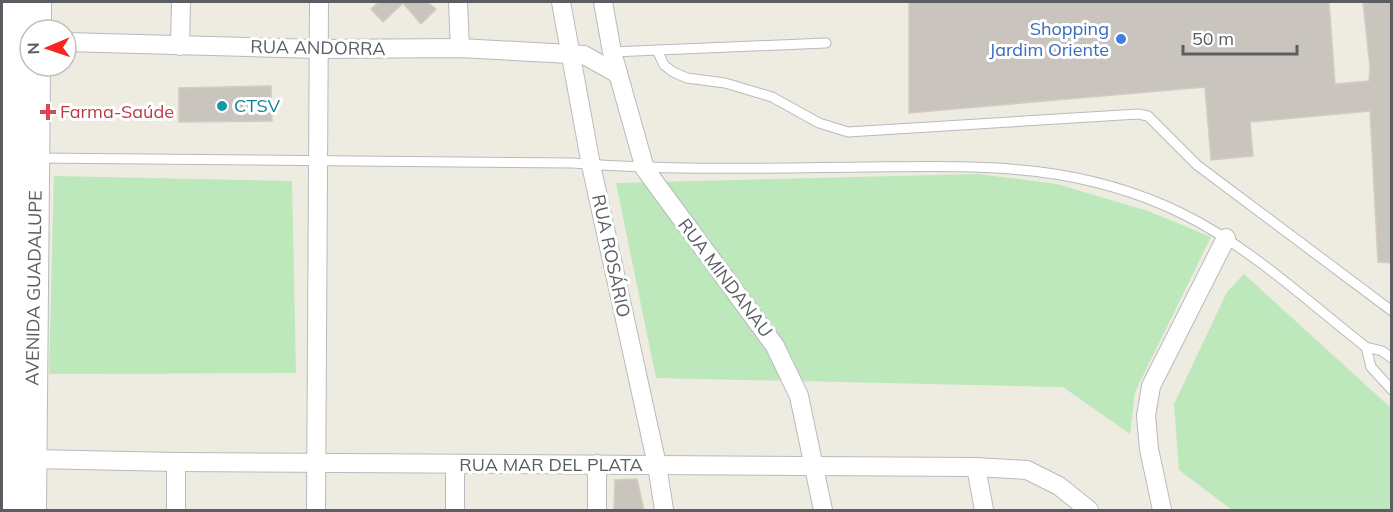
<svg xmlns="http://www.w3.org/2000/svg" width="1393" height="512" font-family="Mulish,sans-serif">
<style>
.green{fill:#bde8bb}
.building{fill:#c9c5be;stroke:#d3ccbf;stroke-width:1.5}
.lines{fill:none;stroke-linecap:round;stroke-linejoin:round}
.lane-casing{stroke:#b7babf;stroke-width:11}
.street-casing{stroke:#b7babf;stroke-width:20}
.secondary-casing{stroke:#b7bbc1;stroke-width:28}
.lane{stroke:#fff;stroke-width:9}
.street{stroke:#fff;stroke-width:18}
.secondary{stroke:#fff;stroke-width:26}
.shop-dot{fill:#3f7fe0;stroke:#fff;stroke-width:2}
.culture-dot{fill:#0f9aa8;stroke:#fff;stroke-width:2}
.health-dot{fill:#e0444e;stroke:#fff;stroke-width:2}
.labels{text-anchor:middle;stroke-width:6;stroke-linejoin:round;paint-order:stroke}
.shop-label{font-size:18px;fill:#366cbe;stroke:#fff;text-anchor:end}
.street-label{font-size:18px;fill:#5a5e63;stroke:#fff}
.culture-label{font-size:18px;fill:#0d838f;stroke:#fff;text-anchor:start}
.health-label{font-size:18px;fill:#be3a42;stroke:#fff;text-anchor:start}
</style>
<rect width="100%" height="100%" fill="#eeebe1"/>
<!-- green -->
<g class="green">
<path d="M978 174 1057 184 1148 211 1211 237 1135 392 1130 434 1063 387 656 378 616 183Z"/>
<path d="M54 176 292 181 296 373 49 374Z"/>
<path d="M1244 274 1391 408V510H1232L1179 470 1174 404 1227 292Z"/>
</g>
<!-- building -->
<g class="building">
<path d="M379 2H427L436 9 421 24 403 3 383 22 371 9Z"/>
<path d="M909 2H1329L1335 84 1369 81 1370 67 1363 2H1392V263L1378 262 1370 111 1250 122 1253 156 1211 160 1205 87 909 113Z"/>
<path d="M271 86 272 121 179 122V88Z"/>
<path d="M637 479 644 510H614L615 480Z"/>
</g>
<g class="lines">
<!-- lane casing -->
<g class="lane-casing">
<g id="lane">
<path d="M657 50 664 65 673 72 687 78 725 83 772 97 819 123 848 132 1138 114 1148 116 1197 165 1392 311"/>
<path d="M612 52 826 43"/>
<path d="M37 158 573 163C671 171 769 168 868 167 981 166 1077 162 1183 214 1250 247 1307 301 1366 347L1382 351 1392 358"/>
<path d="M1366 347 1371 367 1392 390"/>
</g>
</g>
<!-- street casing -->
<g class="street-casing">
<g id="street">
<path d="M458 2 460 48"/>
<path d="M561 2 591 165 657 465 664 510"/>
<path d="M603 2 612 52 645 169 775 346 799 396 823 510"/>
<path d="M66 42 319 49 460 48 570 54 584 55 618 74"/>
<path d="M180 46 181 2"/>
<path d="M32 459 176 462 976 467 1027 470 1059 486 1089 510"/>
<path d="M976 467 984 510"/>
<path d="M176 510V462"/>
<path d="M316 510 319 2"/>
<path d="M455 510V464"/>
<path d="M597 510V464"/>
<path d="M1162 510 1149 449 1146 416 1151 386 1226 238"/>
</g>
</g>
<!-- secondary casing -->
<g class="secondary-casing">
<g id="secondary">
<path d="M38 30V2"/>
<path d="M11 510 9 445 15 2"/>
<path d="M33 510 37 66"/>
</g>
</g>
<!-- lane -->
<use href="#lane" class="lane"/>
<!-- street -->
<use href="#street" class="street"/>
<!-- secondary -->
<use href="#secondary" class="secondary"/>
</g>
<!-- markers -->
<circle class="shop-dot" cx="1121" cy="39" r="6"/>
<circle class="culture-dot" cx="222" cy="106" r="6"/>
<path class="health-dot" d="M45 103h6v6h6v6h-6v6h-6v-6h-6v-6h6z"/>
<g class="labels">
<!-- shop labels -->
<g class="shop-label">
<text x="1109" y="35">Shopping<tspan x="1109" dy="21">Jardim Oriente</tspan></text>
</g>
<!-- street labels -->
<g class="street-label">
<text transform="translate(318 48) rotate(1)" y="6">RUA ANDORRA</text>
<text transform="translate(611 256) rotate(78)" y="6">RUA ROSÁRIO</text>
<text transform="translate(725 278) rotate(53)" y="6">RUA MINDANAU</text>
<text transform="translate(34 288) rotate(-89)" y="6">AVENIDA GUADALUPE</text>
<text x="551" y="471">RUA MAR DEL PLATA</text>
</g>
<!-- culture labels -->
<g class="culture-label">
<text x="234" y="112">CTSV</text>
</g>
<!-- health labels -->
<g class="health-label">
<text x="60" y="118">Farma-Saúde</text>
</g>
</g>
<!-- border -->
<rect width="1393" height="512" fill="none" stroke="#5a5e63" stroke-width="6"/>
<!-- north arrow -->
<g transform="translate(48 48) rotate(268)"><circle r="28" fill="#ffffff" stroke="#bdbfc1" stroke-width="1.5"/>
<path d="M0-4.5L10 22L0 15L-10 22Z" fill="#f7261e"/>
<text y="-9" font-size="16" font-weight="bold" text-anchor="middle" fill="#5a5e63">N</text>
</g>
<!-- scale -->
<path d="M1183 45v9h114v-9" fill="none" stroke="#5a5e63" stroke-width="3"/>
<text x="1192" y="45" font-size="18" fill="#5a5e63" stroke="#ffffff" stroke-width="4.5" paint-order="stroke">50 m</text>
</svg>
